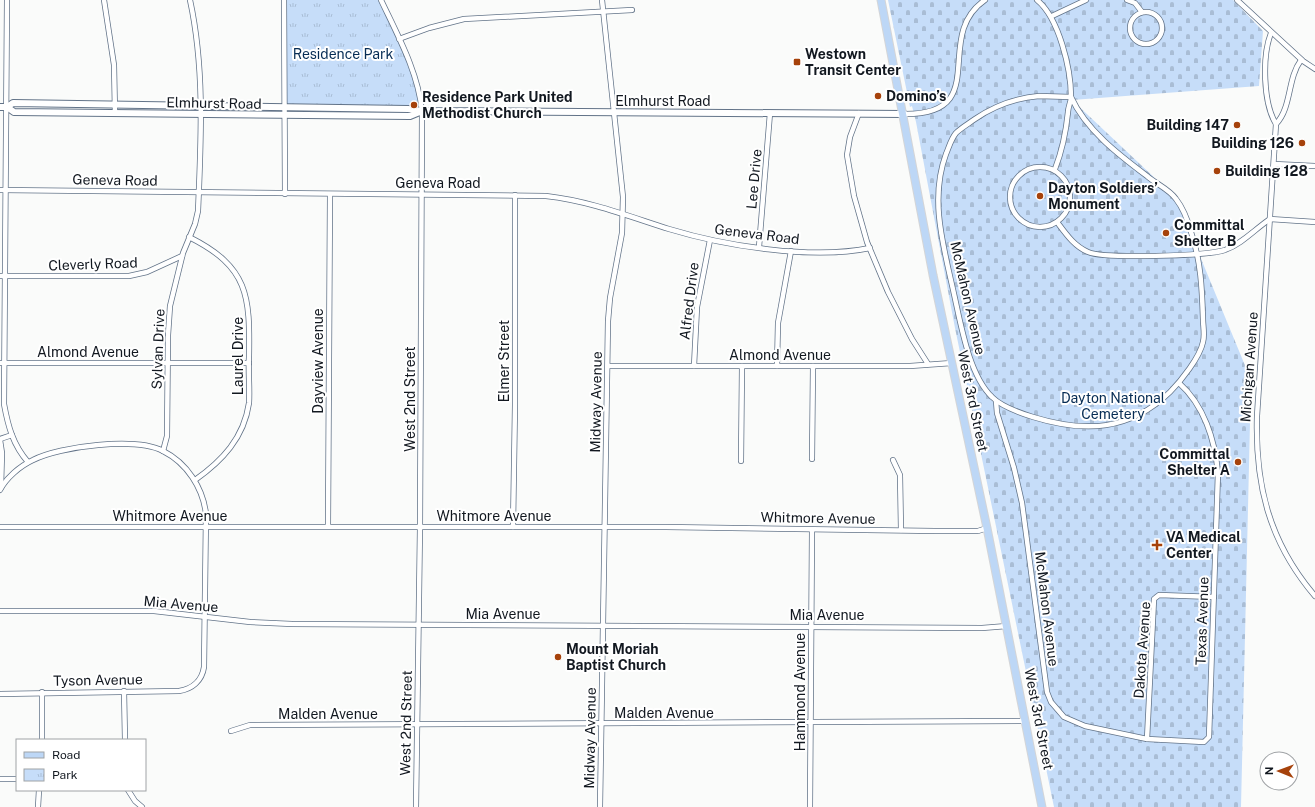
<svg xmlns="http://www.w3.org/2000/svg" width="1315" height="807" font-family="'Public Sans',sans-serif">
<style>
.cemetery{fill:url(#cemetery-stones)}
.park{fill:url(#park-tufts)}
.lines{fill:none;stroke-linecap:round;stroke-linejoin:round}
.minor-casing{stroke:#627388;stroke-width:6}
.tertiary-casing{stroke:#627388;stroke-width:8}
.primary-casing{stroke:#d4d5d7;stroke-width:9}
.minor{stroke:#fff;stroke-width:4.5}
.tertiary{stroke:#fff;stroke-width:6}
.primary{stroke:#bdd7f6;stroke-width:7}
.poi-dot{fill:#a6420b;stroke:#fff;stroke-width:1.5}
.labels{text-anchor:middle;stroke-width:4;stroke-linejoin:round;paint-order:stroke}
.park-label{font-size:14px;fill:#062c54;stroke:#fff}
.poi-label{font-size:14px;font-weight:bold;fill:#121820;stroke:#fff;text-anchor:start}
.street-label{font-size:14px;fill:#121820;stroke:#fff}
</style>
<defs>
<pattern id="cemetery-stones" width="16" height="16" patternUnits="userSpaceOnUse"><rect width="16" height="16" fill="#c6ddf9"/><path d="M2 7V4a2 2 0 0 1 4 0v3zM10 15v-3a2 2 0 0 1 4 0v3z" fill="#a9bdd5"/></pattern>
<pattern id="park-tufts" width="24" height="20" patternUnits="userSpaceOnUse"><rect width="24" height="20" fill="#c6ddf9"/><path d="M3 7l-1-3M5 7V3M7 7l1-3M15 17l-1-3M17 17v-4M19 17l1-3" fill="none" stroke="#a9bdd5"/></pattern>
</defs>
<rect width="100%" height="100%" fill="#fafbfa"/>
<!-- cemetery -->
<path class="cemetery" d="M888 0H1233L1263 31 1259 86 1072 100 1176 198 1251 380 1241 807H1054L955 328 916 122 912 106 910 107Z"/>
<!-- park -->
<path class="park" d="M284 0H381L413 70 422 111 285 107Z"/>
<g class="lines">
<!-- minor casing -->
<g class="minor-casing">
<g id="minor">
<path d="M7 0 4 404C8 426 13 445 28 462"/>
<path d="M104 0 114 65 115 113"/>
<path d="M284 0 285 194"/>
<path d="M381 0C398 36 418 72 422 111L420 527 416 807"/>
<path d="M1037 0C1059 18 1071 69 1071 97 1071 102 1068 107 1068 112 1066 132 1062 151 1055 169"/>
<path d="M1127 0 1135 3 1142 12"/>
<path d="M1237 0 1303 61 1315 69"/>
<circle cx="1146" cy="28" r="16"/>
<path d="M1052 16 1086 0"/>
<path d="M1271 33C1262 56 1263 103 1276 124"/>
<path d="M399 39 429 28 464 19 632 10"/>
<path d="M1301 60C1287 79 1292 107 1276 124L1257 416C1255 485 1269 542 1315 596"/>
<path d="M1039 96 1071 97C1086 130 1119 155 1147 176 1156 184 1169 189 1176 199 1183 208 1188 221 1191 232 1201 261 1202 289 1203 319 1203 326 1205 335 1203 342 1200 357 1181 381 1170 392 1130 431 1085 433 1033 417 1020 413 1002 407 992 397 969 375 961 325 954 294 944 248 929 200 946 154 949 147 951 139 956 133 961 128 968 124 975 119 994 106 1016 98 1039 96Z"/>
<path d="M859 113 850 137 847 155 854 196 867 242 888 292 912 339 928 364"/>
<path d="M904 114C994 115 931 37 985 0"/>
<path d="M1274 164 1315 166"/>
<circle cx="1040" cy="197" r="30"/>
<path d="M0 190 546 196C590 201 628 216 669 229 725 246 812 260 870 248"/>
<path d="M1057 222C1066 234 1074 246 1088 252 1104 259 1206 256 1225 250 1242 244 1255 229 1270 219L1315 222"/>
<path d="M189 237C249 267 250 296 249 357 248 372 250 388 249 403 244 438 222 461 195 480"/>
<path d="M759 247 770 113"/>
<path d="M0 276H129L147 272 182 256"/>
<path d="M0 363H249"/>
<path d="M608 366H910L952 363"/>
<path d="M694 366 697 307 710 240"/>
<path d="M777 366 778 323 791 251"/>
<path d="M996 401 997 413 1014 468 1022 503 1047 692 1051 702 1064 717 1085 726 1147 739 1204 742 1209 737 1218 473C1215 440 1204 405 1179 383"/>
<path d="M0 439 12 435"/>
<path d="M0 440 2 453 1 487"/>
<path d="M163 451 167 436 168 335 170 306 183 253 195 224 198 211C201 141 205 69 190 0"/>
<path d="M812 459 813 366"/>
<path d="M893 460 900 475 901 530"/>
<path d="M741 461 742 366"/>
<path d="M0 490C6 478 20 466 33 460 60 446 136 437 163 451 187 463 203 488 206 514L204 667C202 681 192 689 179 691L0 694"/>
<path d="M328 526 330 195"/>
<path d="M0 527H666L935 531H978L987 528"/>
<path d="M513 527 515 405V195"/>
<path d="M0 611H154L250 622 292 624 982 628 1007 626"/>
<path d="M124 691 125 740"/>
<path d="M42 692V740"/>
<path d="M231 731 250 725 1026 721"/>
<path d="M1147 739 1154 599 1159 595 1214 597"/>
<path d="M0 779H17"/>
<path d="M128 790 135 801 142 807"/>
<path d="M38 807 39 790"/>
<path d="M600 807 608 321 610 298 622 233 623 197 602 0"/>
<path d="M810 807 812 530"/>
</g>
</g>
<!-- tertiary casing -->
<g class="tertiary-casing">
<g id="tertiary">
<path d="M0 107H7L13 103 408 109 422 111 904 114"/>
<path d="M7 107 14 112 410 116 422 111"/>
</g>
</g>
<!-- primary casing -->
<g class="primary-casing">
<path id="primary" d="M881 0 933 275 987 528 1042 807"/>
</g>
<!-- minor -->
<use href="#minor" class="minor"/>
<!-- tertiary -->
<use href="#tertiary" class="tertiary"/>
<!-- primary -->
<use href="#primary" class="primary"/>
</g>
<!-- markers -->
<g class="poi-dot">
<rect x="793" y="58" width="8" height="8" rx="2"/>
<circle cx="878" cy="96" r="4"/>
<circle cx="414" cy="105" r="4"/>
<circle cx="1237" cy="125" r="4"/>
<circle cx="1302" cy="143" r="4"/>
<circle cx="1217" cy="171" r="4"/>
<circle cx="1040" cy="196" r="4"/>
<circle cx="1166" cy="233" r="4"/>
<circle cx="1238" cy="462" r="4"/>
<path d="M1155 539h4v4h4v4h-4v4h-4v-4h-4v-4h4z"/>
<circle cx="558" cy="657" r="4"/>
</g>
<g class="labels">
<!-- park labels -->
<g class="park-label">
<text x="343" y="59">Residence Park</text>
<text x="1113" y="403">Dayton National<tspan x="1113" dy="16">Cemetery</tspan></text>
</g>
<!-- poi labels -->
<g class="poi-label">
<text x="805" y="59">Westown<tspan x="805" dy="16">Transit Center</tspan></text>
<text x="886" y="101">Domino’s</text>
<text x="422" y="102">Residence Park United<tspan x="422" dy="16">Methodist Church</tspan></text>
<text x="1229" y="130" text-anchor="end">Building 147</text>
<text x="1294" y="148" text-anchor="end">Building 126</text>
<text x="1225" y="176">Building 128</text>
<text x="1048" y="193">Dayton Soldiers’<tspan x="1048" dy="16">Monument</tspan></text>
<text x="1174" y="230">Committal<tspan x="1174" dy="16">Shelter B</tspan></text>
<text x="1230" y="459" text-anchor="end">Committal<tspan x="1230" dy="16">Shelter A</tspan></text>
<text x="1166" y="542">VA Medical<tspan x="1166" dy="16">Center</tspan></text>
<text x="566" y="654">Mount Moriah<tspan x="566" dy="16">Baptist Church</tspan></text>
</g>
<!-- street labels -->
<g class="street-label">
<text x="663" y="106">Elmhurst Road</text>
<text transform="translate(214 103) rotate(1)" y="5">Elmhurst Road</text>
<text transform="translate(754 179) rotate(-85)" y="5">Lee Drive</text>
<text transform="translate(115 180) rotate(1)" y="5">Geneva Road</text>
<text x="438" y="188">Geneva Road</text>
<text transform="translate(757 234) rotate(7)" y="5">Geneva Road</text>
<text transform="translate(93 264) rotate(-2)" y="5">Cleverly Road</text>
<text transform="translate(968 298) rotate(77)" y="5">McMahon Avenue</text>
<text transform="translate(689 301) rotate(-83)" y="5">Alfred Drive</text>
<text transform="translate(158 349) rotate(-88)" y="5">Sylvan Drive</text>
<text x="88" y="357">Almond Avenue</text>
<text x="780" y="360">Almond Avenue</text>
<text transform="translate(238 356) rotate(-90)" y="5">Laurel Drive</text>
<text transform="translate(318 361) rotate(-90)" y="5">Dayview Avenue</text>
<text transform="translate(504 361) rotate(-90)" y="5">Elmer Street</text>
<text transform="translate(1249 367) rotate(-86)" y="5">Michigan Avenue</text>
<text transform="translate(410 399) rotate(-90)" y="5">West 2nd Street</text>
<text transform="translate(973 401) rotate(78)" y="5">West 3rd Street</text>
<text transform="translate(596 402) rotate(-89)" y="5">Midway Avenue</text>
<text x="170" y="521">Whitmore Avenue</text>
<text x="494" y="521">Whitmore Avenue</text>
<text transform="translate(818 518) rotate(1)" y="5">Whitmore Avenue</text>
<text transform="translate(181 604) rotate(5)" y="5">Mia Avenue</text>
<text transform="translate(1047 609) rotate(83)" y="5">McMahon Avenue</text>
<text x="503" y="619">Mia Avenue</text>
<text x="827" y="620">Mia Avenue</text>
<text transform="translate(1202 621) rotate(-88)" y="5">Texas Avenue</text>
<text transform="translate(1142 650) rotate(-86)" y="5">Dakota Avenue</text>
<text transform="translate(98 680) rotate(-1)" y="5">Tyson Avenue</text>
<text transform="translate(800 692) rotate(-90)" y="5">Hammond Avenue</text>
<text x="664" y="718">Malden Avenue</text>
<text x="328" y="719">Malden Avenue</text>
<text transform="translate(1039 719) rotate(79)" y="5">West 3rd Street</text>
<text transform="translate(406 723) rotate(-89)" y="5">West 2nd Street</text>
<text transform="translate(590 738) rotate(-89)" y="5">Midway Avenue</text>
</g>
</g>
<!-- legend -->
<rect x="16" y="739" width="130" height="52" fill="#ffffff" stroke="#a0a3a6"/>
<rect x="24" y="752" width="20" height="6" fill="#bdd7f6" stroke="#a0a3a6"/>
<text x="52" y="759" font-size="12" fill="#121820">Road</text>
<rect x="24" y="769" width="20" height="12" fill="url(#park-tufts)" stroke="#a0a3a6"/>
<text x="52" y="779" font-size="12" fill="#121820">Park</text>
<!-- north arrow -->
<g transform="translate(1279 771) rotate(271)"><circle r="19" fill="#ffffff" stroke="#a0a3a6"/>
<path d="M0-3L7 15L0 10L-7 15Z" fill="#a6420b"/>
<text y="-6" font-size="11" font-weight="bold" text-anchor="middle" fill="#121820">N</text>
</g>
</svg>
